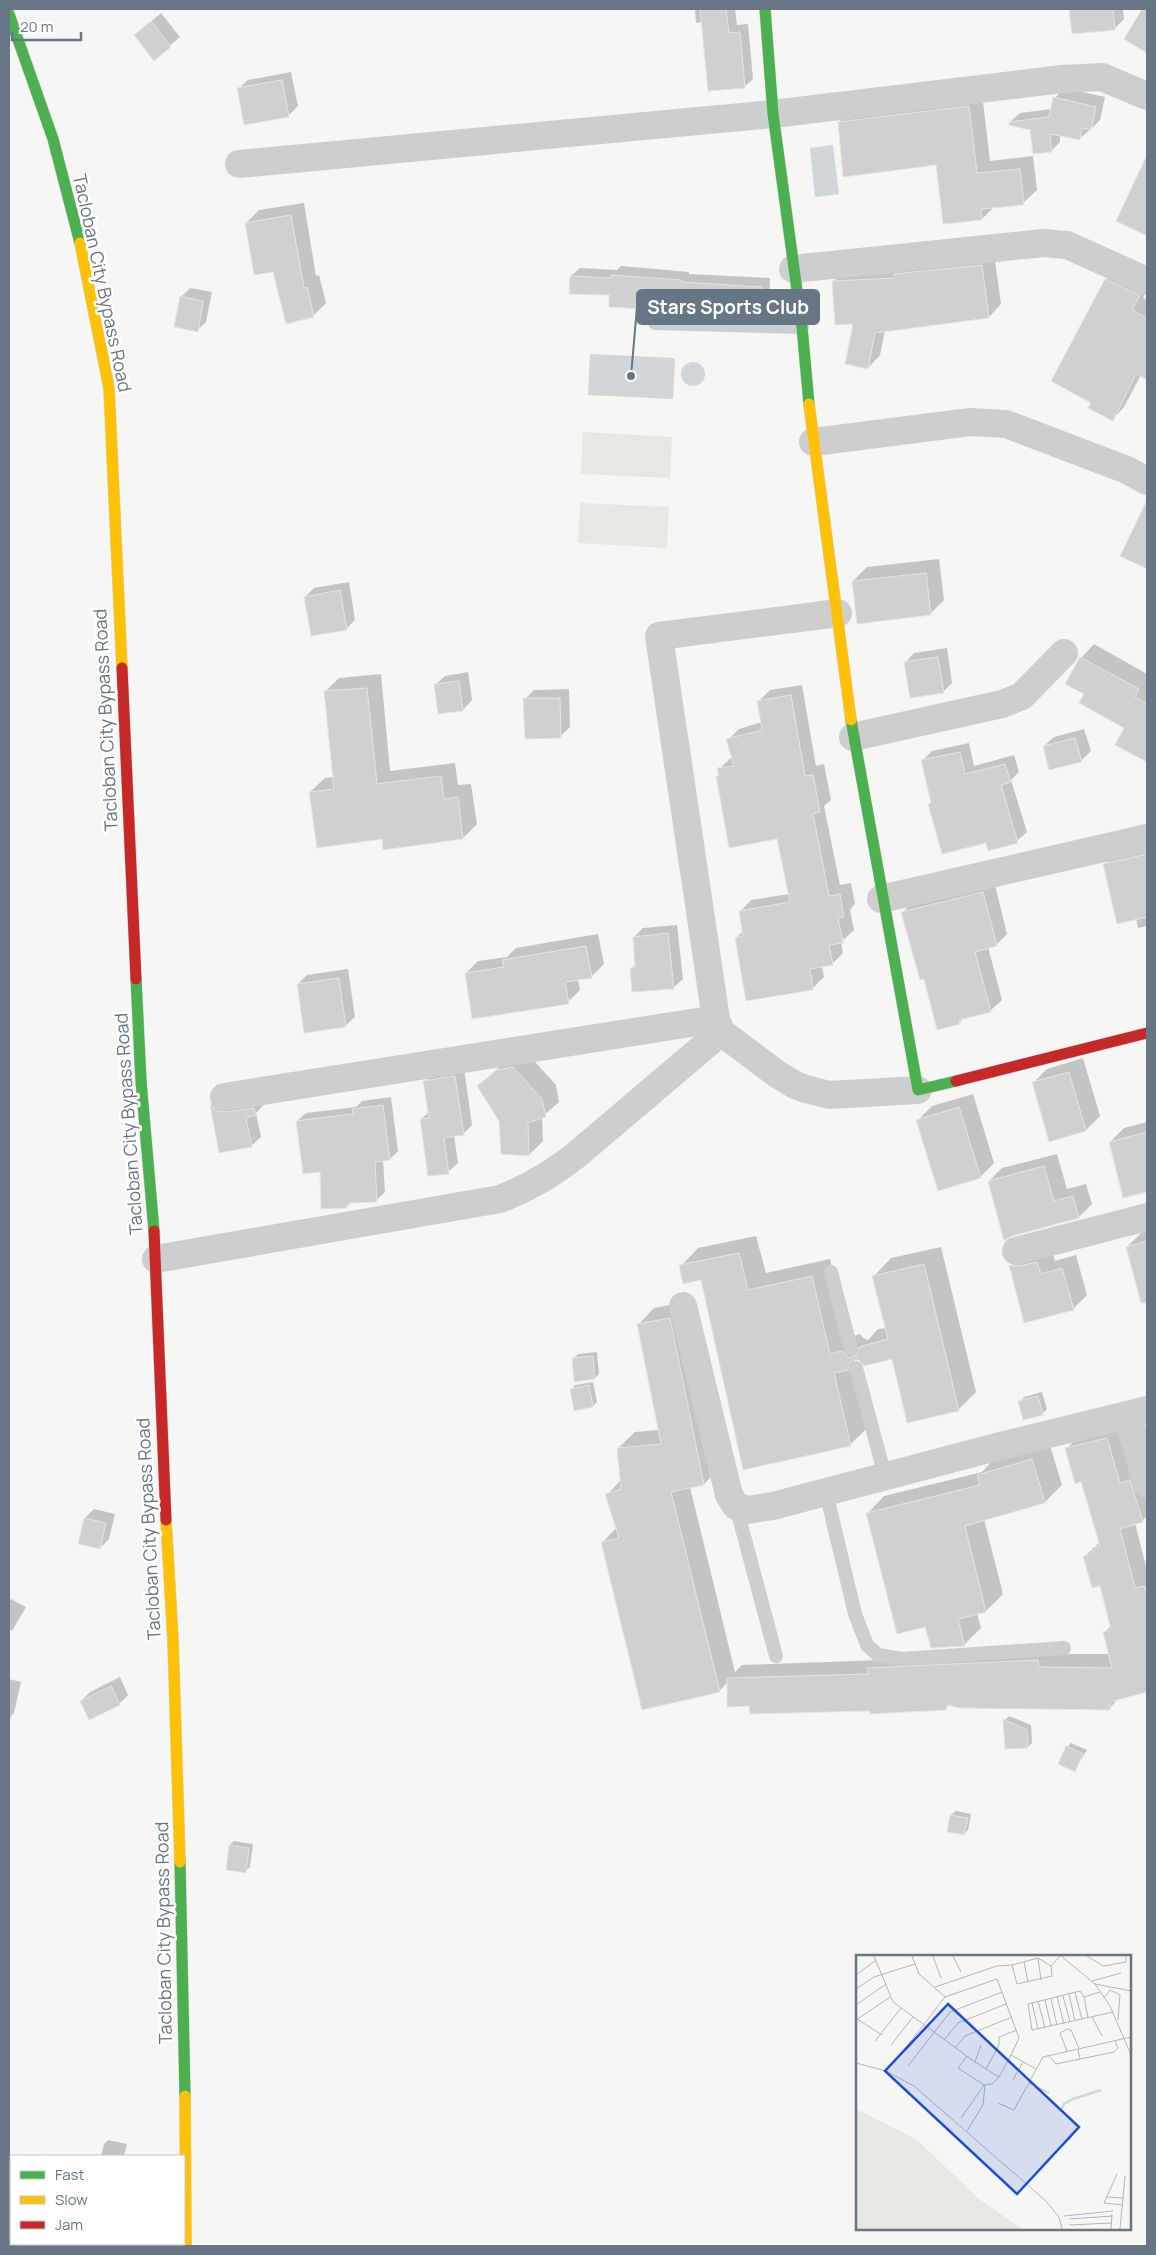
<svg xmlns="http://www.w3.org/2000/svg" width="1156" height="2255" font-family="Manrope,sans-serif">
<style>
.green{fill:#e6e9e2}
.water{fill:#d0d6d9}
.shadow{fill:#0003}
.building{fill:#cfd1d1;stroke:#e5e5e4}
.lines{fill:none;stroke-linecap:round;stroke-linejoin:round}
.fast-casing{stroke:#d2d4d4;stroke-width:12}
.slow-casing{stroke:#d2d4d4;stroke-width:12}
.jam-casing{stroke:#d2d4d4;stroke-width:12}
.lane{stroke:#cdcfcf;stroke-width:14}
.street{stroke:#cdcfcf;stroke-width:28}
.fast{stroke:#4caf50;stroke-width:11}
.slow{stroke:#ffc107;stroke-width:11}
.jam{stroke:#c62828;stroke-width:11}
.labels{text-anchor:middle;stroke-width:5;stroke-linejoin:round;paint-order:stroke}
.street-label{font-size:18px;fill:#667684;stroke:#fff}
.inset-river{fill:none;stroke:#d0d6d9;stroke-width:2.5}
.inset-road{fill:none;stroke:#afb7bd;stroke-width:1}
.view{fill:#1d4ed8;fill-opacity:0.15;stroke:#1d4ed8;stroke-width:2.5}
.inset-edge{fill:none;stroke:#667684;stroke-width:2.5}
.leader{fill:none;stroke:#667684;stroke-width:2}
.callout-dot{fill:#667684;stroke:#fff;stroke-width:2}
.callout{fill:#667684;stroke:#667684;stroke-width:2}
.callout-label{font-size:19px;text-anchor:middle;font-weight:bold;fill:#fff}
</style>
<rect width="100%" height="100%" fill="#f6f6f4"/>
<!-- green -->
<g class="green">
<path d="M583 432 672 437 670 478 581 474Z"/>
<path d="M580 503 669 507 667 548 578 543Z"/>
</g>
<!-- water -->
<g class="water">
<path d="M833 145 839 194 815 197 810 148Z"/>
<path d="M590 354 675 358 673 399 588 395Z"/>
<circle cx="693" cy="374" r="12"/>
</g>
<!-- shadow -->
<g class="shadow">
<path d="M695 9H735L737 25 748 24 753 79 744 87 703 22 696 23Z"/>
<path d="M1071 9H1123L1124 19 1115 28 1073 32Z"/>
<path d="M161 13 180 37 154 59 135 35Z"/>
<path d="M291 72 298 106 289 115 238 89 248 80Z"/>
<path d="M1064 88 1105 97 1100 120 1091 129 1079 139 1060 135V142L1051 151 1032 128 1010 122 1020 113 1052 109 1055 98Z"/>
<path d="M982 93 990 161 1033 156 1037 190 1023 203 994 207 982 219 944 222 937 164 839 122 853 109Z"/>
<path d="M1143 180 1147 182V234L1118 220Z"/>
<path d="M304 203 316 276 319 275 326 303 313 316 274 271 246 223 259 210Z"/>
<path d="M994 253 1001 304 989 317 885 330 880 355 868 368 854 323 834 281 846 269Z"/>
<path d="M621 266 689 272V274L770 278 769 307 760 316 689 311 611 294 571 276 580 268 617 270Z"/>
<path d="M1118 268 1147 290 1143 298 1147 300V378L1141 375 1124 407 1112 420 1093 403 1106 280Z"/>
<path d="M190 288 212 292 206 322 197 331 181 297Z"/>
<path d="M1147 509V568L1121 555 1141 516Z"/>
<path d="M939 559 944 600 930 614 853 581 867 567Z"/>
<path d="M349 582 355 620 346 629 305 597 314 588Z"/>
<path d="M1094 644 1147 674V760L1116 744 1125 727 1085 694 1081 658Z"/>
<path d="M947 648 952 683 943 692 905 663 914 653Z"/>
<path d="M468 672 472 700 463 710 435 685 445 676Z"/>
<path d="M381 674 390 771 455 763 458 785 471 784 477 824 463 838H383L310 792 325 778 334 777 325 692 339 678Z"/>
<path d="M802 685 816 766 824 764 831 800 824 806 840 885 851 883 855 904 850 910 854 930 841 942 843 953 832 964 822 966 824 977 813 988 736 938 743 931 740 912 751 900 789 894 778 838 717 777 720 774 719 769 732 757 728 740 739 729 762 722 758 702 770 690Z"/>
<path d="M569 689 570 727 561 736 525 699 534 690Z"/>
<path d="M1084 729 1091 751 1081 761 1044 746 1054 737Z"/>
<path d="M969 743 974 766 1014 755 1019 772 1011 780 1027 832 1017 841H987L932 802 922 761 932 751Z"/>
<path d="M1147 845V926L1138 928 1136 918 1105 864 1117 852Z"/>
<path d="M994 881 1007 934 996 945 988 947 1002 1000 990 1011 965 1017 959 1023 925 977 903 912 914 901Z"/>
<path d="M677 925 683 979 673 988 631 969 636 964 634 937 643 928Z"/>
<path d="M598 934 604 964 591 977 578 979 580 990 568 1002 466 973 478 961 507 957 516 948Z"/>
<path d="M348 969 355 1017 345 1026 298 984 307 975Z"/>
<path d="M528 1054 556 1085 559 1102 542 1117 543 1141 529 1155 500 1120 478 1086 512 1056Z"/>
<path d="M1083 1058 1100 1116 1086 1130 1050 1140 1033 1083 1047 1069Z"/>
<path d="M464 1068 472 1125 463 1134 454 1135 458 1163 448 1172 421 1119 429 1112 425 1082 434 1072Z"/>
<path d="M973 1094 994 1163 980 1177 918 1120 932 1106Z"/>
<path d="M220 1097 263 1099 264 1105 256 1113 261 1137 251 1146 220 1152 211 1105Z"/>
<path d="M391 1097 398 1151 390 1159 383 1160 385 1192 377 1200 352 1202 346 1207 322 1170 297 1121 306 1113 356 1107 362 1101Z"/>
<path d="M1147 1122V1191L1124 1197 1110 1142 1124 1128Z"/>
<path d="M1057 1154 1067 1189 1086 1184 1092 1204 1079 1217 989 1181 1002 1168Z"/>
<path d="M1147 1231V1308L1127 1247 1141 1233Z"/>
<path d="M756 1236 766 1273 830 1259 848 1337 860 1334 863 1338 868 1340 878 1329 886 1328 874 1276 891 1258 941 1247 976 1392 958 1410 893 1357 857 1358 853 1363 868 1427 850 1445 702 1279 681 1266 698 1248Z"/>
<path d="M1051 1248 1055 1261 1076 1255 1087 1295 1073 1309 1011 1266 1024 1252Z"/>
<path d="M686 1302 720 1468 704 1484 690 1487 735 1672 742 1665 1052 1654H1110L1104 1633 1111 1626 1101 1584 1085 1556 1100 1542 1082 1481 1066 1449 1080 1435 1120 1425 1147 1480V1516L1142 1521 1135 1523 1147 1570V1691L1119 1698 1109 1709 950 1704 946 1709H871L750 1705 728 1682 719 1691 602 1543 617 1527 607 1495 621 1480 618 1448 635 1432 659 1430 638 1325 654 1308Z"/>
<path d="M597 1352 599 1374 595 1378 573 1359 578 1354Z"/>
<path d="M593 1382 597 1402 593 1406 571 1390 575 1385Z"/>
<path d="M1042 1392 1047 1409 1042 1414 1020 1402 1024 1397Z"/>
<path d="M1049 1442 1062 1485 1045 1502 984 1519 1003 1594 986 1611 977 1613 981 1628 964 1645 926 1626 867 1514 884 1496 982 1472 995 1458Z"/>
<path d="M94 1509 115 1514 109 1539 100 1548 85 1518Z"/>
<path d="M11 1599 26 1607 12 1631 9 1629V1602Z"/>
<path d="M120 1677 128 1695 119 1704 81 1701 90 1692Z"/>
<path d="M9 1679 21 1682 14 1713 9 1719Z"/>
<path d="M1009 1716 1031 1725 1032 1743 1028 1747 1006 1748 1005 1720Z"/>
<path d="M1071 1743 1087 1750 1075 1770 1067 1747Z"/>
<path d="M956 1811 971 1814 968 1830 964 1834 948 1831 951 1815Z"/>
<path d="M234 1841 253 1844 250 1867 245 1871 230 1845Z"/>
<path d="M108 2140 127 2144 124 2156H101L104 2144Z"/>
</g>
<!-- building -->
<g class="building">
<path d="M700 9H726L729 33 740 32 745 88 708 91Z"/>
<path d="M1069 9H1113L1115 30 1072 34Z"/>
<path d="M1142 9H1147V53L1124 39Z"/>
<path d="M151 21 171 47 154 61 134 35Z"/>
<path d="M282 80 289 117 244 125 237 88Z"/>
<path d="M1053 97 1096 107 1091 130 1082 128 1080 140 1050 134 1052 152 1033 154 1030 130 1009 125V122L1049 117Z"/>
<path d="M969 106 977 173 1020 169 1024 205 981 209 982 220 943 224 936 165 843 177 838 122Z"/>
<path d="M1147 155V236L1116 221Z"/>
<path d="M291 215 304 288 307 287 314 317 286 324 273 272 254 275 245 223Z"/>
<path d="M982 265 989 318 875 333 868 369 845 364 853 324 835 325 832 281 894 278V274Z"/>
<path d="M611 275 681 280V282L762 287 760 317 687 315V312L609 307V295L569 294 570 276 610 278Z"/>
<path d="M1105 279 1140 295 1132 310 1147 318V380L1136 374 1113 421 1088 408 1091 403 1051 381Z"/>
<path d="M180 296 203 301 198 332 174 327Z"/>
<path d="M1147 500V569L1120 556Z"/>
<path d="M926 573 931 615 857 624 852 581Z"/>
<path d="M340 590 347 630 311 636 304 597Z"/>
<path d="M938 657 944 693 910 698 904 662Z"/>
<path d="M1080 657 1139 689 1135 697 1147 704V762L1115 745 1124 728 1079 703 1084 694 1065 684Z"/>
<path d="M459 681 463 711 438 714 434 684Z"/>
<path d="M367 688 377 784 441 776 444 799 458 797 463 839 383 850 382 839 317 848 309 792 334 789 324 691Z"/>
<path d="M791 695 805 776 813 775 820 812 813 814 829 896 840 894 844 917 838 918 843 943 829 945 833 965 810 969 813 990 746 1001 735 938 743 936 739 911 790 902 777 839 729 848 716 776H719L717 768 734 766 726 739 762 730 757 701Z"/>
<path d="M523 698H560L561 738 525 739Z"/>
<path d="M1075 738 1082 762 1049 770 1043 746Z"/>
<path d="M960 752 965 774 1005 764 1011 782 1001 785 1018 843 988 851 986 843 942 854 928 804 931 803 921 760Z"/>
<path d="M1147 854V917L1117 924 1103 864Z"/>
<path d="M983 892 997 946 975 952 991 1012 959 1020 960 1024 937 1030 924 979 920 980 901 912Z"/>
<path d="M668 933 674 989 632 992 630 968H635L633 937Z"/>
<path d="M586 946 592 978 565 982 569 1004 472 1019 465 973 504 967 502 960Z"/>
<path d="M339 978 346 1027 304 1033 297 984Z"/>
<path d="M513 1067 542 1099 546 1117 528 1123 529 1156 501 1154 499 1121 477 1086 497 1070Z"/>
<path d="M1069 1072 1086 1131 1049 1142 1032 1082Z"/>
<path d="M455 1076 464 1135 444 1138 449 1174 428 1176 420 1119 429 1118 423 1081Z"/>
<path d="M210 1105 218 1111 226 1112 254 1108 256 1115 246 1118 252 1147 219 1153Z"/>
<path d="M383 1105 390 1160 375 1162 377 1202 347 1203V1208L321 1209 320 1172 303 1174 296 1121 353 1114 352 1109Z"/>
<path d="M959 1107 981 1178 938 1191 916 1120Z"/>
<path d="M1147 1132V1192L1123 1198 1109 1142Z"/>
<path d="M1044 1166 1054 1201 1073 1196 1079 1218 1012 1236 1004 1241 988 1181Z"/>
<path d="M1147 1241V1303H1141L1126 1247Z"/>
<path d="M739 1253 748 1290 812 1276 830 1354 842 1351 849 1358 857 1355 859 1347 888 1339 872 1276 924 1264 959 1411 907 1423 892 1359 864 1366 859 1360H853L848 1365V1370L834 1373 851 1446 743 1470 701 1280 683 1284 679 1265Z"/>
<path d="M1037 1262 1041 1274 1062 1268 1074 1310 1024 1323 1009 1265 1019 1266Z"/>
<path d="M670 1318 704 1485 671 1492 720 1692 642 1710 601 1542 619 1538 605 1494 621 1489 617 1448 661 1444 637 1324Z"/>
<path d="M593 1356 595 1379 574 1382 572 1358Z"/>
<path d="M589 1385 593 1407 574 1411 570 1389Z"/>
<path d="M1038 1396 1043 1415 1023 1420 1018 1401Z"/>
<path d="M1107 1438 1120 1483 1130 1480 1143 1522 1120 1529 1135 1588 1145 1586 1147 1596V1692L1110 1702V1710L959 1708 948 1705 946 1710 870 1714 869 1711 750 1714 749 1706 727 1707V1678L868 1674 867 1668 1038 1660 1039 1667 1112 1668 1103 1632 1111 1630 1100 1586 1092 1588 1083 1556 1093 1553 1092 1548 1100 1546 1081 1482 1075 1484 1065 1448Z"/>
<path d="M1032 1459 1045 1503 965 1526 986 1612 958 1619 965 1646 931 1648 925 1627 897 1634 866 1513 980 1485 977 1475Z"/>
<path d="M84 1518 106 1523 100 1549 78 1544Z"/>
<path d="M111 1686 120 1705 89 1720 80 1701Z"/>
<path d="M1003 1719 1027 1730 1028 1748 1005 1749Z"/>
<path d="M1066 1746 1083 1754 1075 1772 1058 1764Z"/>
<path d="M950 1815 968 1818 964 1835 947 1832Z"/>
<path d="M229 1845 249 1848 246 1873 226 1870Z"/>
</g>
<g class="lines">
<!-- fast casing -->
<g class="fast-casing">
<g id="fast">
<path d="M765 9 773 114 802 327 809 404"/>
<path d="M9 14 53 139 80 243"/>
<path d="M851 720 918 1090 956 1081"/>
<path d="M136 979 141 1081 154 1231"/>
<path d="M180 1862 185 2096"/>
</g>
</g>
<!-- slow casing -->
<g class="slow-casing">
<g id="slow">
<path d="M80 243 109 388 122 668"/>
<path d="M809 404 851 720"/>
<path d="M166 1520 173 1640 180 1862"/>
<path d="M185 2096 186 2246"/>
</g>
</g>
<!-- jam casing -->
<g class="jam-casing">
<g id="jam">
<path d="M122 668 136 979"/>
<path d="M956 1081 1147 1033"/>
<path d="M154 1231 166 1520"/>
</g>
</g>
<!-- lane -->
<g class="lane">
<path d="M655 323 802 327"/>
<path d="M831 1272 851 1349"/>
<path d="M856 1368 885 1476"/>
<path d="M826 1492 855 1614 867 1645 878 1655 902 1659 1064 1648"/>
<path d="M736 1506 776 1656"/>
</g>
<!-- street -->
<g class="street">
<path d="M239 164 773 114 1062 79 1102 77 1147 96"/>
<path d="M793 269 1044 243 1067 245 1147 281"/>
<path d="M813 442 971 422 1006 424 1127 470 1147 481"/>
<path d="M838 613 659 636 716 1019 721 1032 777 1074 795 1085 806 1089 829 1095 918 1090"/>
<path d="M853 737 1002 704 1022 696 1064 653"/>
<path d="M881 899 1147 838"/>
<path d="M224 1097 716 1019"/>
<path d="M1016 1251 1147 1217"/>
<path d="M156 1259 500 1199C528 1188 551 1175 575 1156L721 1032"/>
<path d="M683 1306 729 1495 736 1506 747 1510 773 1506 1000 1446 1147 1410"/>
<path d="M1128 1416 1147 1484"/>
</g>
<!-- fast -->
<use href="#fast" class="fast"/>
<!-- slow -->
<use href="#slow" class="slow"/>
<!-- jam -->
<use href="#jam" class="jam"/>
</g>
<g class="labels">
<!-- street labels -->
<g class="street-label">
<text transform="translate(102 283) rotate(78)" y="6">Tacloban City Bypass Road</text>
<text transform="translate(106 720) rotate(-93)" y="6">Tacloban City Bypass Road</text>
<text transform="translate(129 1124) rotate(-94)" y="6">Tacloban City Bypass Road</text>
<text transform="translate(149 1529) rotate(-93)" y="6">Tacloban City Bypass Road</text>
<text transform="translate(164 1933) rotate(-91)" y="6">Tacloban City Bypass Road</text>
</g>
</g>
<!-- overview -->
<g transform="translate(856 1955)">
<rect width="275" height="275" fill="#f6f6f4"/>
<path d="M0 154 60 184 122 243 166 274H0Z" fill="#e6e9e2"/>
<path class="inset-river" d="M205 155 208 149 217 144 245 135"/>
<path class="inset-road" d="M18 1 37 47 119 107 143 122 155 100 180 114M56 1 63 19 89 42M77 1 85 23M97 1 105 17M205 1 239 29 254 51 275 100M231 1 247 11 270 7V1M182 3 185 25M168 7 172 27M156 10 161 29 196 21 195 11M0 20 20 5M236 26 265 18M239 29 275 36M79 32 141 11 156 10 182 3 195 11 204 1M0 34 18 22 59 9M244 37 228 42 224 36 172 49 176 75 257 57M219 38 226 64M213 39 219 66M207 41 214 67M201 42 208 69M228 42 232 63M248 43 254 35 264 40 262 65M195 44 201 70M189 45 195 71M182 46 189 73M176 48 182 74M0 50 30 29M236 62 246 81M1 64 26 80M0 65 34 42M88 85 102 68 150 49M19 86 45 53M35 90 57 62M99 93 109 81 156 62M222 94 224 104 258 97 262 93 259 86M211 96 204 78 211 74 215 75 223 93M45 99 89 42 141 24 163 83 155 100M192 100 200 109 224 104M111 101 102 113 128 130 136 129 143 122M119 107 125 90M0 108 30 116 58 131 190 246 203 262 206 274M52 111 94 57 146 37M130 114 143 90V82L161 75M157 125 167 107M173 128 193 138M142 148 158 155 187 102 275 82M105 163 128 130M111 176 127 150 129 130M261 219 248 248 267 250M251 242 268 243M208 261 257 256M213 264 256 261M213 270 256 268M255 274 256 259M264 274 269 221"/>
<path class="view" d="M92 49 223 172 161 239 29 116Z"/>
<rect width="275" height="275" class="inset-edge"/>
</g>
<!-- callouts -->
<path class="leader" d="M631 376L637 307"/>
<circle class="callout-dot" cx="631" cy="376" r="5"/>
<rect class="callout" x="637" y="290" width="182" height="34" rx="5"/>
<g class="callout-label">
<text x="728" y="314">Stars Sports Club</text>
</g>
<!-- border -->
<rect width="1156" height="2255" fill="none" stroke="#667684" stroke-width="20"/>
<!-- legend -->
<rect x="10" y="2155" width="175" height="90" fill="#ffffff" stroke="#c2c8ce"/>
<rect x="20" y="2171" width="25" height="8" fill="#4caf50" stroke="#c2c8ce"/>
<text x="55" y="2180" font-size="15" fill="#667684">Fast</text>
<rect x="20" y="2196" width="25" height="8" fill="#ffc107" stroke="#c2c8ce"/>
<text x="55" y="2205" font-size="15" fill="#667684">Slow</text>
<rect x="20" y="2221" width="25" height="8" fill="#c62828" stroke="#c2c8ce"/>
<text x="55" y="2230" font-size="15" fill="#667684">Jam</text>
<!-- scale -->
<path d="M12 32v8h69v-8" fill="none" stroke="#667684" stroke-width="2.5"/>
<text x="20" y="32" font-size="15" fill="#667684" stroke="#ffffff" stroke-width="4" paint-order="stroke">20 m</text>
</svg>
